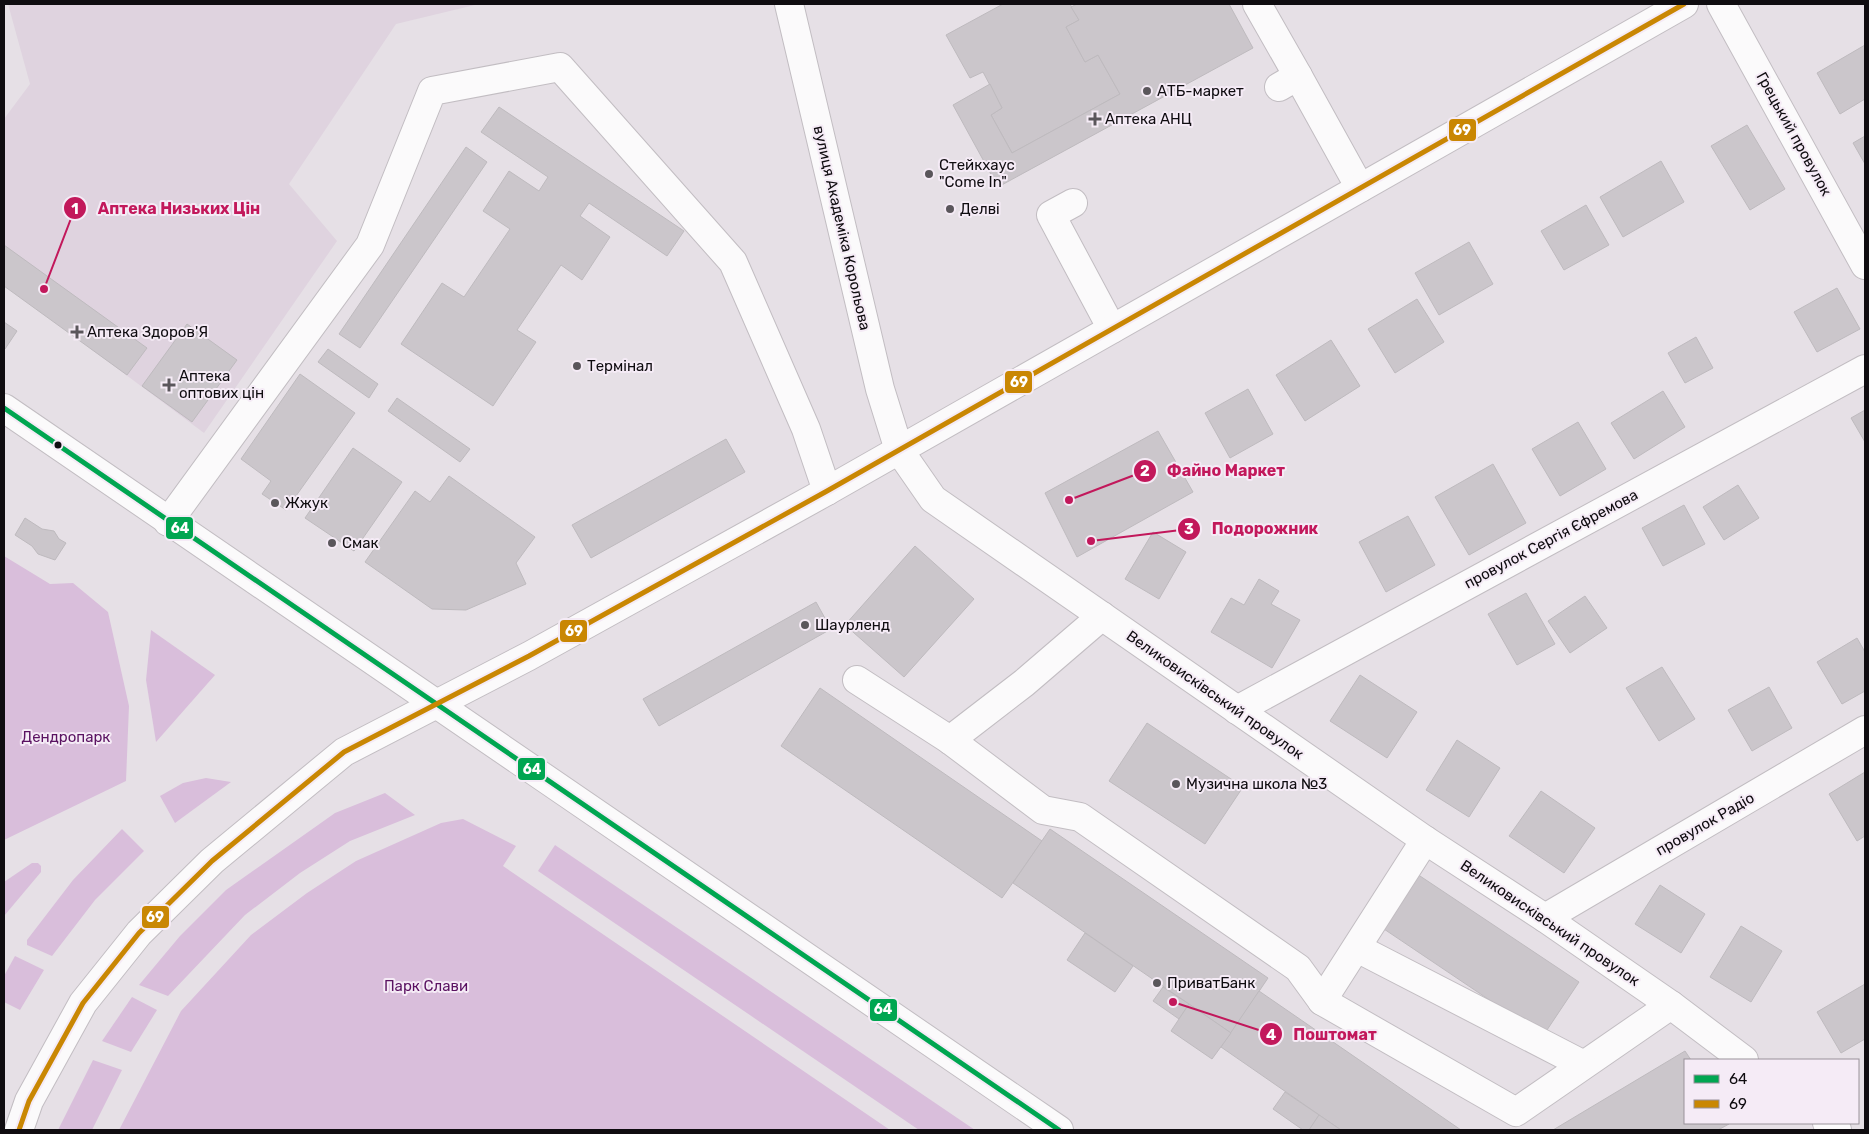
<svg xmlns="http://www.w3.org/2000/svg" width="1869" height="1134" font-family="Rubik,sans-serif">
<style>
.built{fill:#dfd3df}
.green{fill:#d9bedb}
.building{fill:#cbc6cb;stroke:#bebabe}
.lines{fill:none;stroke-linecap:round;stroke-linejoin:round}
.minor-casing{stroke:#c2bdc2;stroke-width:30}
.major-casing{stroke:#c2bdc2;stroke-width:30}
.minor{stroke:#fbfafb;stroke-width:28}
.major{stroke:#fbfafb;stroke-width:28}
.bus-1-casing{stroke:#f5ebf6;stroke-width:9}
.bus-2-casing{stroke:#f5ebf6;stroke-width:9}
.bus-1{stroke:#00a651;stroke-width:5}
.bus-2{stroke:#c98703;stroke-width:5}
.poi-dot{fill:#5a565b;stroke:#f5ebf6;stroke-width:2}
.bus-dot{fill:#0f0c10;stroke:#f5ebf6;stroke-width:2}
.labels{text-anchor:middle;stroke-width:4;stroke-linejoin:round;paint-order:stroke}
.poi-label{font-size:15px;fill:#0f0c10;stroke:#f5ebf6;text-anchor:start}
.street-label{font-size:15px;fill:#0f0c10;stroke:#f5ebf6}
.park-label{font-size:15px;fill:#5a1261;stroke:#f5ebf6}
.leader{fill:none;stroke:#c2185b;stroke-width:2}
.callout-dot{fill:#c2185b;stroke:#f5ebf6;stroke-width:2}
.mark-label{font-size:15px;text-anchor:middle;font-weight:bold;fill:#fff}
.callout-label{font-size:16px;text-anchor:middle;font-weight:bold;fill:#c2185b;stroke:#f5ebf6;stroke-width:4;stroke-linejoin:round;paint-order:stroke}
.line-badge{stroke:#f5ebf6;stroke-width:2}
.badge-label{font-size:14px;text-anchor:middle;font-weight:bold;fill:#fff}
</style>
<rect width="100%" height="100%" fill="#e6e0e6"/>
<!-- built -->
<path class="built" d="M8 4H479L396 24 289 184 337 241 204 433 4 284V119L30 84Z"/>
<!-- green -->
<g class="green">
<path d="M4 556 50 584 73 583 108 612 129 706 126 781 4 840Z"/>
<path d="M151 630 215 675 156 742 146 680Z"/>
<path d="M206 778 231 782 175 823 160 796 183 783Z"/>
<path d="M385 793 415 815 350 841 300 873 245 915 168 996 139 985 180 936 226 890 335 813Z"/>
<path d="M463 819 516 846 503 866 890 1130H119L181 1011 251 935 307 893 356 861 441 823Z"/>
<path d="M122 829 144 851 95 900 52 956 27 945V940L73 880Z"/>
<path d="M555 845 975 1130H919L538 871Z"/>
<path d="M32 863H38L41 866V872L4 916V882Z"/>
<path d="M15 956 44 970 20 1010 4 1002V976Z"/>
<path d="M132 997 157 1010 131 1052 102 1041Z"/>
<path d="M93 1060 122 1070 92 1130H58Z"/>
</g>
<!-- building -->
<g class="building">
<path d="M1003 4H1070L1079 20 1066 27 1085 62 1098 55 1120 94 1012 153 991 115 1002 108 983 72 970 78 946 35Z"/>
<path d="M1077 4H1229L1253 48 998 187 953 105 990 84 1002 108 991 115 1012 153 1120 94 1098 55 1085 62 1066 27 1079 20 1071 7Z"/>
<path d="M1865 45V99L1840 114 1817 73Z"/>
<path d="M499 107 684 231 667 256 589 203 580 216 610 237 582 280 561 265 517 330 536 342 493 406 401 344 442 283 464 297 510 229 483 211 509 171 539 191 548 177 481 132Z"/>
<path d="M1747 125 1785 189 1750 210 1711 146Z"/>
<path d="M1865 136V164L1853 143Z"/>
<path d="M466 147 487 162 360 348 339 334Z"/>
<path d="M1661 161 1684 202 1623 237 1600 197Z"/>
<path d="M1586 205 1609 245 1564 270 1541 231Z"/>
<path d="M1469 242 1493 284 1439 315 1415 273Z"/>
<path d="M4 245 147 348 127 375 4 286Z"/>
<path d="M1837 288 1860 329 1817 352 1794 312Z"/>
<path d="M1417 299 1444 342 1395 373 1368 329Z"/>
<path d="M4 322 17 331 5 349 4 348Z"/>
<path d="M187 324 237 360 192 422 142 386Z"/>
<path d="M1696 337 1713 368 1685 383 1668 353Z"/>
<path d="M1331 340 1360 386 1305 421 1276 375Z"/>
<path d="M328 349 378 384 369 398 318 362Z"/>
<path d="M300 374 355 413 286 510 262 494 271 481 241 459Z"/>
<path d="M1248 389 1273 434 1230 458 1205 413Z"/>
<path d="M1663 391 1685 427 1634 459 1611 423Z"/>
<path d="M397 398 470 449 460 462 388 411Z"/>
<path d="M1865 410V442L1851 418Z"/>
<path d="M1578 422 1606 469 1560 496 1532 449Z"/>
<path d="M1158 431 1193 492 1077 557 1045 493Z"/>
<path d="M726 439 745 472 591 558 572 525Z"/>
<path d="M353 448 402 482 354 551 305 518Z"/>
<path d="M1493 464 1526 523 1469 555 1435 497Z"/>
<path d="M449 476 535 537 516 563 526 584 466 610 432 609 365 562 415 491 430 502Z"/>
<path d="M1738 485 1759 518 1724 540 1703 507Z"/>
<path d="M1684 505 1705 544 1663 566 1642 528Z"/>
<path d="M1408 516 1435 565 1386 592 1359 542Z"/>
<path d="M25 518 42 529 54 531 59 539 66 543 55 560 38 554 32 546 15 535Z"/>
<path d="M1153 532 1186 552 1159 599 1125 579Z"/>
<path d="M915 546 974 599 904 677 845 625Z"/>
<path d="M1259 579 1279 591 1271 604 1300 620 1272 668 1211 632 1231 598 1244 605Z"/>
<path d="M1526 593 1555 644 1517 665 1488 614Z"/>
<path d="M1585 596 1607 628 1570 653 1548 621Z"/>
<path d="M816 602 831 629 659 726 643 699Z"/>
<path d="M1857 638 1865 652V691L1842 704 1817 662Z"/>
<path d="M1662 667 1695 719 1659 741 1626 688Z"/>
<path d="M1360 675 1417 712 1387 758 1330 721Z"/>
<path d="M1769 687 1792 728 1752 751 1728 710Z"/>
<path d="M820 688 1042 841 1002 898 781 746Z"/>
<path d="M1147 723 1243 787 1205 844 1109 781Z"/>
<path d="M1457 740 1500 768 1469 817 1426 790Z"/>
<path d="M1865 772V836L1857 841 1829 794Z"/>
<path d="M1541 791 1595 828 1564 873 1509 836Z"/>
<path d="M1050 829 1268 978 1231 1033 1013 883Z"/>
<path d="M1417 874 1579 982 1543 1036 1381 927Z"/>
<path d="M1660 885 1705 914 1681 953 1635 924Z"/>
<path d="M1741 926 1782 951 1751 1002 1710 977Z"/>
<path d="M1085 933 1133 966 1115 992 1067 960Z"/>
<path d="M1865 984V1039L1841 1053 1817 1012Z"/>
<path d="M1163 987 1189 1004 1179 1019 1153 1001Z"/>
<path d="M1259 991 1461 1130H1341L1221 1047Z"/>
<path d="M1189 1004 1231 1033 1212 1059 1171 1031Z"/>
<path d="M1685 1051 1691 1060H1685V1123L1729 1124 1718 1130H1553Z"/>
<path d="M1285 1092 1319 1115 1309 1130H1303L1273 1109Z"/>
<path d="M1319 1115 1341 1130H1309Z"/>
</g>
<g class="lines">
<!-- minor casing -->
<g class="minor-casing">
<g id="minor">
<path d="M789 4 880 389 899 450 933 499 1425 840 1545 918 1671 1005 1744 1060"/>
<path d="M1257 4 1298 76"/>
<path d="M1721 4 1865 265"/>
<path d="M1279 87 1298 76 1360 188"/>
<path d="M1073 203 1051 215 1112 329"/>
<path d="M168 522 370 245 432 91 560 67 733 262 806 429 827 491"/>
<path d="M857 680 950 740 1043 810 1080 817 1298 968 1322 1001 1516 1112 1671 1005"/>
<path d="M1237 710 1865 369"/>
<path d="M950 740 1024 683 1102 616"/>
<path d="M1545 918 1865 730"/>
<path d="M1357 948 1582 1064"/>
<path d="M1322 1001 1425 840"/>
<path d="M1827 1123 1837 1130"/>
</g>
</g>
<!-- major casing -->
<g class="major-casing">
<g id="major">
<path d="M4 408 1059 1130"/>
<path d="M19 1130 29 1101 83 1003 139 933 212 861 344 752 529 656 827 491 1684 4"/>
</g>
</g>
<!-- minor -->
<use href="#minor" class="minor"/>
<!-- major -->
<use href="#major" class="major"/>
<!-- bus-1 casing -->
<g class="bus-1-casing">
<path id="bus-1" d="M4 408 1059 1130"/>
</g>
<!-- bus-2 casing -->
<g class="bus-2-casing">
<path id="bus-2" d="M19 1130 29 1101 83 1003 139 933 212 861 344 752 529 656 827 491 1684 4"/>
</g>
<!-- bus-1 -->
<use href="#bus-1" class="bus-1"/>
<!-- bus-2 -->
<use href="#bus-2" class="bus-2"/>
</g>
<!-- markers -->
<g class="poi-dot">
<circle cx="1147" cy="91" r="5"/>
<path d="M1092.5 111.5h5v5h5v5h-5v5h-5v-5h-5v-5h5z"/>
<circle cx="929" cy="174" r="5"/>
<circle cx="950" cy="209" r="5"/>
<path d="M74.5 324.5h5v5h5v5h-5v5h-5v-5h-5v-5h5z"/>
<circle cx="577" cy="366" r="5"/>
<path d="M166.5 377.5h5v5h5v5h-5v5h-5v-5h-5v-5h5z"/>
<circle cx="275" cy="503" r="5"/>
<circle cx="332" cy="543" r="5"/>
<circle cx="805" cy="625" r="5"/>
<circle cx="1176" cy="784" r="5"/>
<circle cx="1157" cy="983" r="5"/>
</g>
<circle class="bus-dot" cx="58" cy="445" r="4.5"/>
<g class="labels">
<!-- poi labels -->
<g class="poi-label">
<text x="1157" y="96">АТБ-маркет</text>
<text x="1105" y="124">Аптека АНЦ</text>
<text x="939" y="170">Стейкхаус<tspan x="939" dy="17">"Come In"</tspan></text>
<text x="960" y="214">Делві</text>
<text x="87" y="337">Аптека Здоров'Я</text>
<text x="587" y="371">Термінал</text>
<text x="179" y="381">Аптека<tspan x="179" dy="17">оптових цін</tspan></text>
<text x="285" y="508">Жжук</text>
<text x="342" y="548">Смак</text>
<text x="815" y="630">Шаурленд</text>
<text x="1186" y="789">Музична школа №3</text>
<text x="1167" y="988">ПриватБанк</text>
</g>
<!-- street labels -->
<g class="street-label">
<text transform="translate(1794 134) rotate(61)" y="5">Грецький провулок</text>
<text transform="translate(842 228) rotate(77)" y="5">вулиця Академіка Корольова</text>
<text transform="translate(1551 539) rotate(-28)" y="5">провулок Сергія Єфремова</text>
<text transform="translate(1215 695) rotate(35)" y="5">Великовисківський провулок</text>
<text transform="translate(1705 824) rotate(-30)" y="5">провулок Радіо</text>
<text transform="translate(1550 923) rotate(34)" y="5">Великовисківський провулок</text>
</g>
<!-- park labels -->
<g class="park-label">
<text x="66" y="742">Дендропарк</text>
<text x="426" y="991">Парк Слави</text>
</g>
</g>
<!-- callouts -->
<path class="leader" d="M44 289L75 208M1069 500L1145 471M1091 541L1189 529M1173 1002L1271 1034"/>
<g class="callout-dot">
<circle cx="44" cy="289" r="5"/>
<circle cx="1069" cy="500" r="5"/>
<circle cx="1091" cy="541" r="5"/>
<circle cx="1173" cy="1002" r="5"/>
<circle cx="75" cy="208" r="12"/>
<circle cx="1145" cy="471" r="12"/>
<circle cx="1189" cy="529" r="12"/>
<circle cx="1271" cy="1034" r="12"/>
</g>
<g class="mark-label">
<text x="75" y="214">1</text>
<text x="1145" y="476">2</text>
<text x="1189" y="534">3</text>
<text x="1271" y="1040">4</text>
</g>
<g class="callout-label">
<text x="179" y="214">Аптека Низьких Цін</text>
<text x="1226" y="476">Файно Маркет</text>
<text x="1265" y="534">Подорожник</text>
<text x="1335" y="1040">Поштомат</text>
</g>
<g class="line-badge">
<rect x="1448" y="118" width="29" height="24" rx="5" fill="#c98703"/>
<rect x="1004" y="370" width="29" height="24" rx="5" fill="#c98703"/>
<rect x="165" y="516" width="29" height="24" rx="5" fill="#00a651"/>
<rect x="559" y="619" width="29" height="24" rx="5" fill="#c98703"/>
<rect x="517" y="757" width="29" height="24" rx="5" fill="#00a651"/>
<rect x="141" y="905" width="29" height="24" rx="5" fill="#c98703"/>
<rect x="869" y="998" width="29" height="24" rx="5" fill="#00a651"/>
</g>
<g class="badge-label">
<text x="1462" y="135">69</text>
<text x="1019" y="387">69</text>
<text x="180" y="533">64</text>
<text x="574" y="636">69</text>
<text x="532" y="774">64</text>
<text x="155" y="922">69</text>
<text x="883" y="1014">64</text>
</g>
<!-- border -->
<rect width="1869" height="1134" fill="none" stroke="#0f0c10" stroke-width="10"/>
<!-- legend -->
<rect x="1684" y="1059" width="175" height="65" fill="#f5ebf6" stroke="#99929a"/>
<rect x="1694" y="1075" width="25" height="8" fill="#00a651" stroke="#99929a"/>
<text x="1729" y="1084" font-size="15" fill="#0f0c10">64</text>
<rect x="1694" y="1100" width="25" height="8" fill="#c98703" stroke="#99929a"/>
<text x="1729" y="1109" font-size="15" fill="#0f0c10">69</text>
</svg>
